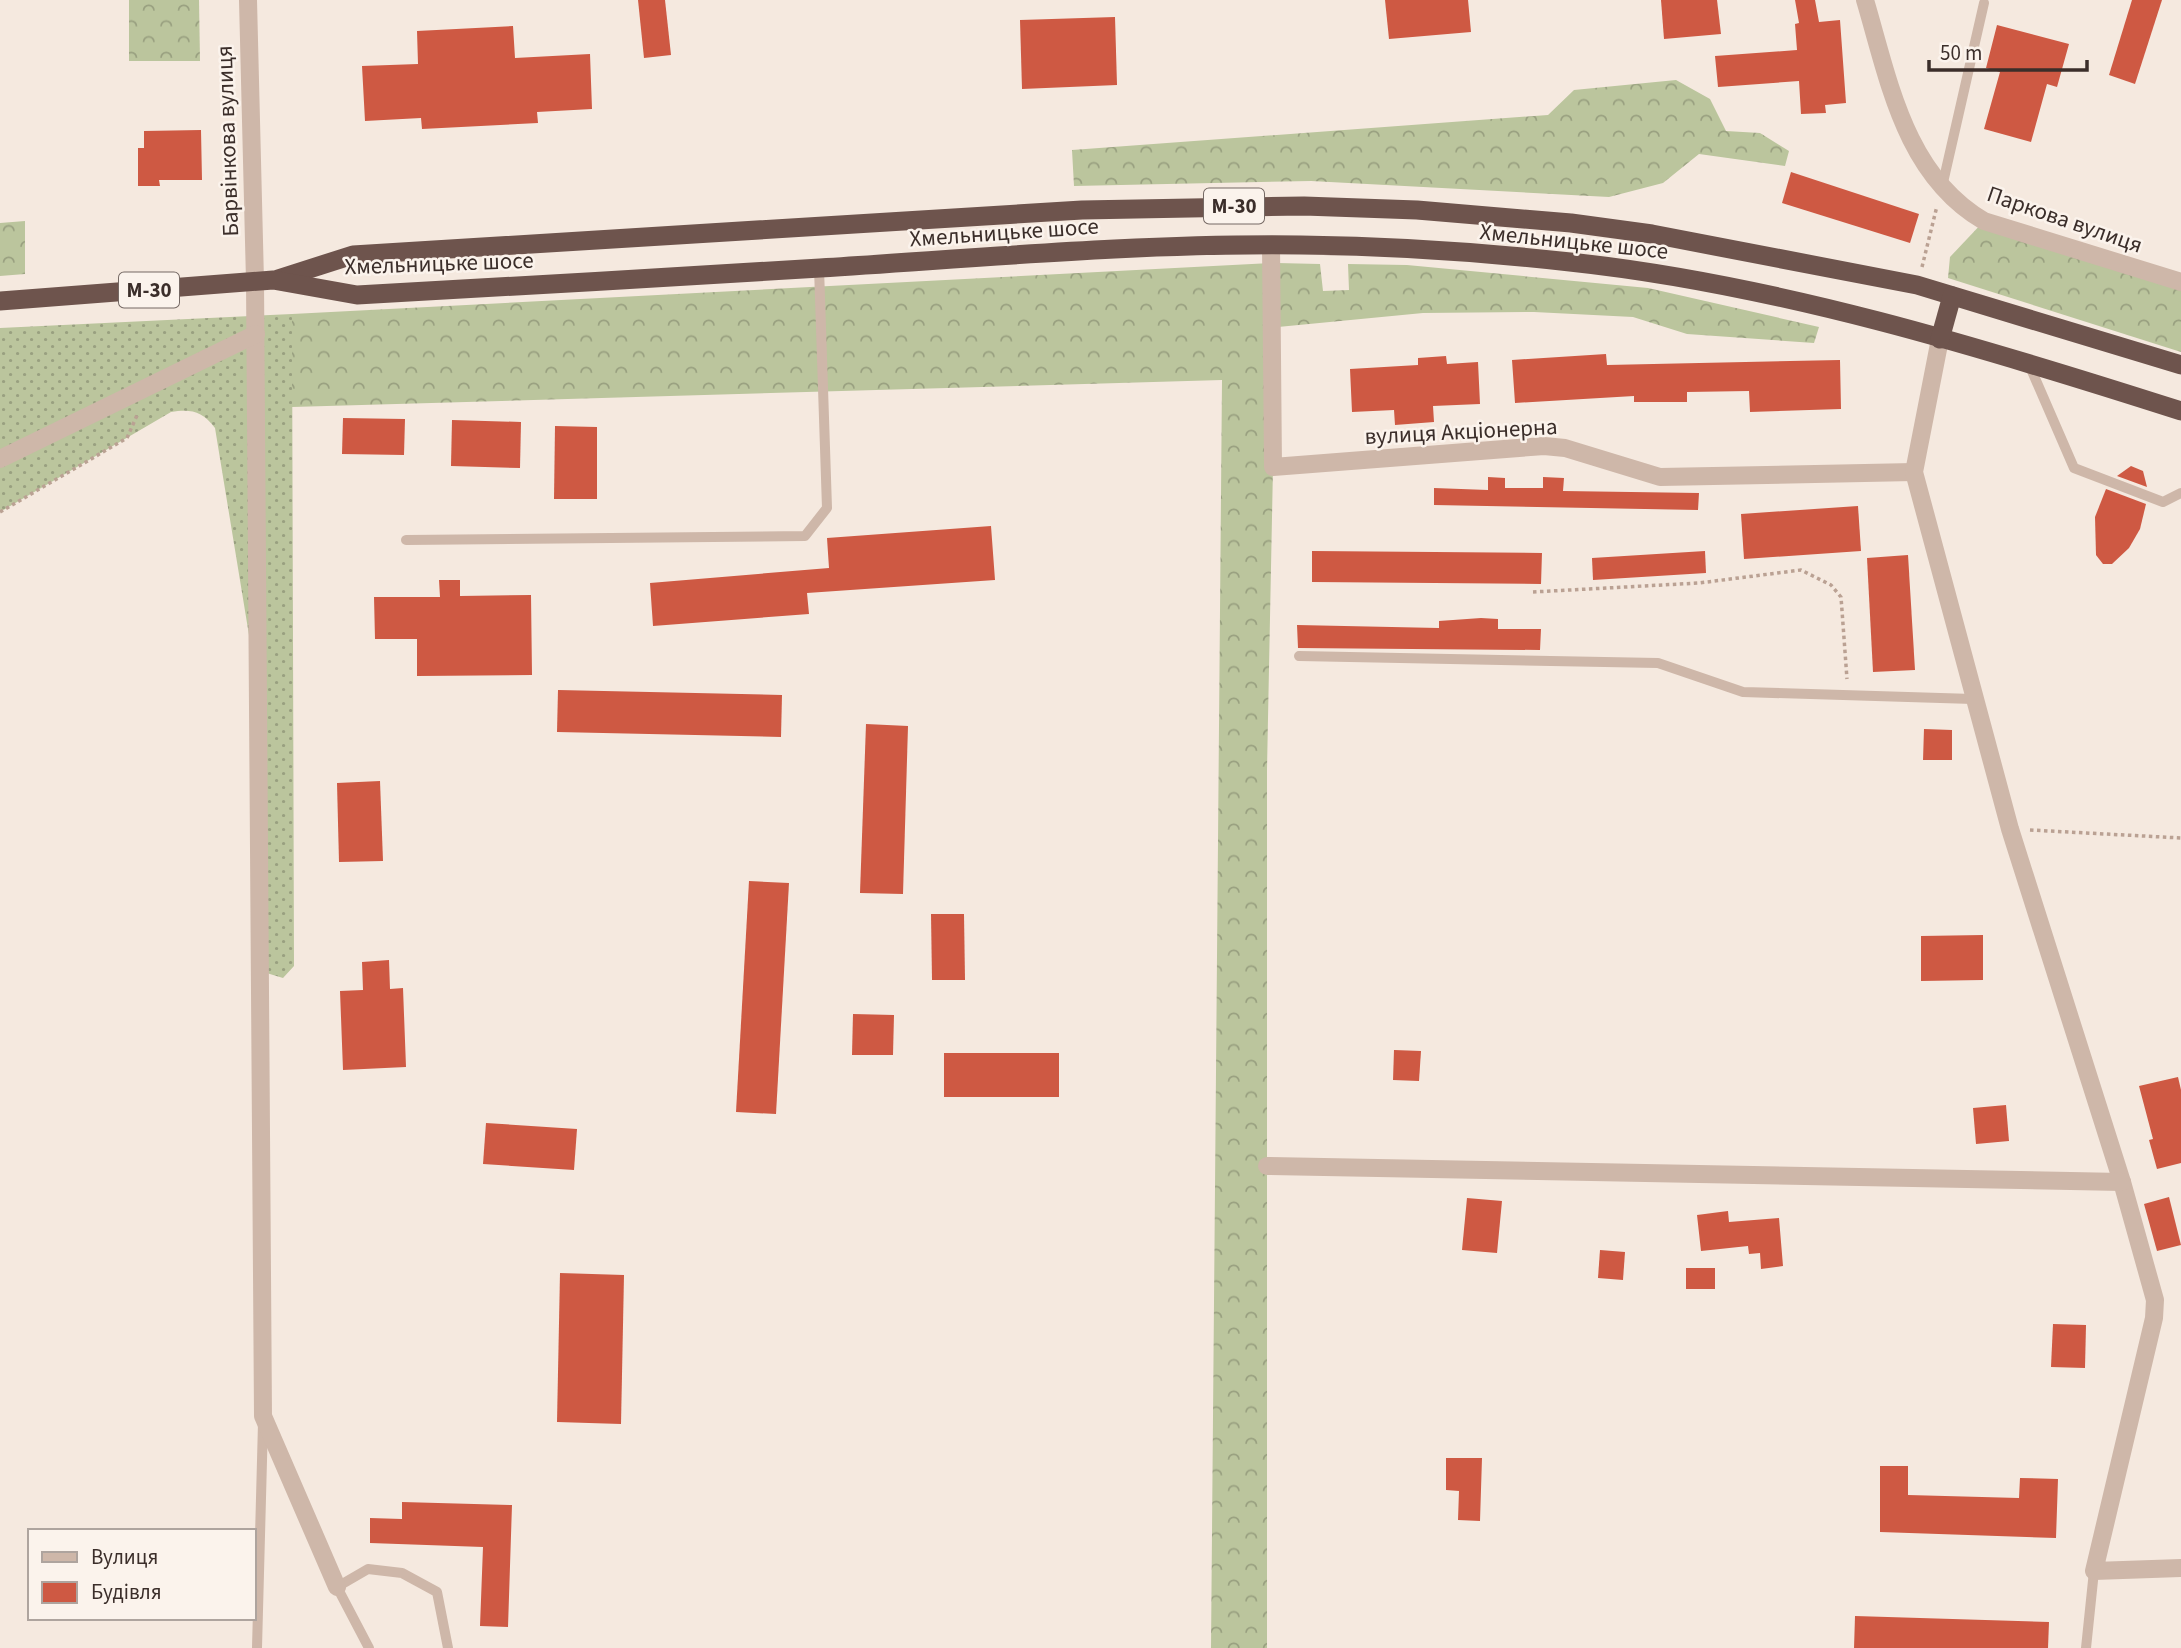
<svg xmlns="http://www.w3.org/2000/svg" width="2181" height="1648" font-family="'Source Sans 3',sans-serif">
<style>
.grass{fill:url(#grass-dots)}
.forest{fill:url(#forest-crowns)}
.building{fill:#ce5943}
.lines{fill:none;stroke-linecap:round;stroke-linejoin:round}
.path{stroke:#baa193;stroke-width:3.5;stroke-dasharray:3.5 3.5;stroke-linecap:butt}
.service{stroke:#ceb7a9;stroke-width:10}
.minor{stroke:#ceb7a9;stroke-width:18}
.tertiary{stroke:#ceb7a9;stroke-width:18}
.trunk{stroke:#6e544d;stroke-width:19}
.labels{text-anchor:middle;stroke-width:5;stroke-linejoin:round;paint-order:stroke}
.shield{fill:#fbf3ec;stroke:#756964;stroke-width:2}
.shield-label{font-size:21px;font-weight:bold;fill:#3b2e2a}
.street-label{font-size:23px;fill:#3b2e2a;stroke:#fbf3ec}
</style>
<defs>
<pattern id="grass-dots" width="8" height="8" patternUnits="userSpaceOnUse" patternTransform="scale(1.75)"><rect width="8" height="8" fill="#bbc59d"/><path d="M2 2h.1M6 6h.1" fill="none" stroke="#99a080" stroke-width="1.8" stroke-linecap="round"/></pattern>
<pattern id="forest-crowns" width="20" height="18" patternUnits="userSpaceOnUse" patternTransform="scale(1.75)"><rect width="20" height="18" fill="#bbc59d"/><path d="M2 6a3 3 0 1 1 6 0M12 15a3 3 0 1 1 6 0" fill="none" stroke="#99a080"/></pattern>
</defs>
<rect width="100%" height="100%" fill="#f5e9df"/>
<!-- grass -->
<path class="grass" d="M292 314 294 966 283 978 260 971 259 696 215 428C202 411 191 409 171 412L0 512V328Z"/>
<!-- forest -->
<g class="forest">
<path d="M129 0H199L200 61H129Z"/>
<path d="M1676 80 1710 99 1726 131 1760 133 1789 151 1785 166 1699 154 1663 183 1609 197 1311 181 1074 186 1072 150 1548 115 1574 90Z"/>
<path d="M25 221V274L0 276V223Z"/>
<path d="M1984 221 2181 282V352L1948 278 1950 257Z"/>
<path d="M1271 263 1273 467 1267 769V1648H1211L1222 380 292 407V314Z"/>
<path d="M1277 263 1320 264 1323 291 1349 290 1348 264 1407 265 1648 288 1819 327 1814 343 1687 334 1633 317 1534 312 1423 313 1278 327Z"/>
</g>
<!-- building -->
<g class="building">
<path d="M638 0H665L671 55 644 58Z"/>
<path d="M1385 0H1468L1471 32 1389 39Z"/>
<path d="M1661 0H1717L1721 34 1664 39Z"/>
<path d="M1795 0H1815L1819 22 1840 20 1846 103 1825 105 1826 113 1801 114 1799 81 1718 87 1715 56 1797 50 1795 24 1799 23Z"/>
<path d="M2132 0H2162L2135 84 2109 75Z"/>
<path d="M1115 17 1117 85 1022 89 1020 20Z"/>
<path d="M1997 25 2069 44 2057 87 2047 84 2031 142 1984 129 2000 72 1986 68Z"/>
<path d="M513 26 515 58 590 54 592 109 537 112 538 123 422 129 421 118 365 121 362 66 418 64 417 31Z"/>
<path d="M201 130 202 180H159L160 186H138V148H144V131Z"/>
<path d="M1791 172 1919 214 1910 243 1782 203Z"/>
<path d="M1606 354 1607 365 1840 360 1841 409 1750 412 1749 391 1687 392V402H1634V396L1515 403 1512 360Z"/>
<path d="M1446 356 1447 364 1478 362 1480 404 1433 406 1434 422 1395 425 1394 410 1352 412 1350 369 1418 365V358Z"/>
<path d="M343 418 405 419 404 455 342 454Z"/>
<path d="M452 420 521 422 520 468 451 466Z"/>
<path d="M555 426 597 427V499H554Z"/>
<path d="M2131 466 2143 471 2147 487 2117 476Z"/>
<path d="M1488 477 1505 478V488H1543V477L1564 478 1563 491 1699 493 1698 510 1434 505V488L1488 490Z"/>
<path d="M2106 489 2146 504 2140 529 2129 548 2112 564H2103L2096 555 2095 517Z"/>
<path d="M1858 506 1861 551 1744 559 1741 514Z"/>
<path d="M991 526 995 580 807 593 809 614 653 626 650 583 829 568 827 538Z"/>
<path d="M1312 551 1542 553 1541 584 1312 582Z"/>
<path d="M1705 551 1706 573 1593 580 1592 558Z"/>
<path d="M1908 555 1915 670 1873 672 1867 558Z"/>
<path d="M439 580H460V596L531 595 532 675 417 676V639H375L374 597H440Z"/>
<path d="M1481 618 1498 619V629H1541L1540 650 1298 648 1297 625 1439 628V621Z"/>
<path d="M558 690 782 695 781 737 557 732Z"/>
<path d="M866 724 908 726 903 894 860 893Z"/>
<path d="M1924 729 1952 730V760H1923Z"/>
<path d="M380 781 383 861 339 862 337 783Z"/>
<path d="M749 881 789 883 776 1114 736 1112Z"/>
<path d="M931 914H964L965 980H932Z"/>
<path d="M1983 935V980L1921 981V936Z"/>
<path d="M389 960 390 989 403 988 406 1067 343 1070 340 991 363 990 362 962Z"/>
<path d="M853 1014 894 1015 893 1055H852Z"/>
<path d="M1394 1050 1421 1051 1419 1081 1393 1080Z"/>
<rect x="944" y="1053" width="115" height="44"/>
<path d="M2178 1077 2181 1090V1163L2157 1169 2149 1140 2153 1139 2139 1086Z"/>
<path d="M2006 1105 2009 1141 1976 1144 1973 1108Z"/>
<path d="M486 1123 577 1129 574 1170 483 1164Z"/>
<path d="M2169 1197 2181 1245 2157 1251 2144 1204Z"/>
<path d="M1467 1198 1502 1201 1497 1253 1462 1250Z"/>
<path d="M1728 1211 1729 1222 1779 1218 1783 1266 1761 1269 1760 1253 1749 1254 1748 1246 1701 1251 1697 1215Z"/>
<path d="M1600 1250 1625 1252 1623 1280 1598 1278Z"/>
<rect x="1686" y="1268" width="29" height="21"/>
<path d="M560 1273 624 1275 621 1424 557 1422Z"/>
<path d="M2053 1324 2086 1325 2085 1368 2051 1367Z"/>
<path d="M1446 1458H1482L1480 1521 1458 1520 1459 1491 1446 1490Z"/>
<path d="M1880 1466H1908V1495L2019 1498 2020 1478 2058 1479 2056 1538 1880 1532Z"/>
<path d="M402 1502 512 1505 508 1627 480 1626 483 1547 370 1543V1518L402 1519Z"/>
<path d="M1855 1616 2049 1622 2048 1648H1854Z"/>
</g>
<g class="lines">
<!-- path -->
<g class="path">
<path d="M1922 267 1937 206"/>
<path d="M0 512 127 438 138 413"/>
<path d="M1533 592 1699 583 1801 570 1831 585 1841 597 1847 679"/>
<path d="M2030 830 2181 838"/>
</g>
<!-- service -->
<g class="service">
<path d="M1942 187 1984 3"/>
<path d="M2028 362 2074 468 2163 502 2181 493"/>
<path d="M406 540 805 536 827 508 819 268"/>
<path d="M1299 656 1658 663 1743 692 1973 699"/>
<path d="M257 1648 263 1423"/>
<path d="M369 1648 337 1587 368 1569 402 1573 437 1592 448 1648"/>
<path d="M2086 1648 2094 1571"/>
</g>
<!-- minor -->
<g class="minor">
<path d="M1865 0C1889 81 1905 175 1984 221L2181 282"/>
<path d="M1271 245 1273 467 1544 446 1565 448 1660 477 1914 472"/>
<path d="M255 281 263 1416 337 1587"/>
<path d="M1940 339 1914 472 2010 829 2122 1182 2155 1300 2154 1318 2094 1571 2181 1568"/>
<path d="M0 459 256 334"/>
<path d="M1267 1166 2122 1182"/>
</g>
<!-- tertiary -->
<path class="tertiary" d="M248 0 255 281"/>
<!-- trunk -->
<g class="trunk">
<path d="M278 279 353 255 1082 210 1304 206 1417 210 1571 223 1652 234 1917 285 2181 365"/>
<path d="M0 301 273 280 357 295C511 286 666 278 820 268 980 258 1140 243 1301 245 1390 246 1481 252 1570 262 1776 284 1984 348 2181 411"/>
<path d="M1940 339 1952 296"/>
</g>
</g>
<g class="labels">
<!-- shield labels -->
<g class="shield">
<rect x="1204" y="188.5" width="60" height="35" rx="5"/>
<rect x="119" y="272.5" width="60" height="35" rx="5"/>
</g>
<g class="shield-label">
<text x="1234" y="213">М-30</text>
<text x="149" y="297">М-30</text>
</g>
<!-- street labels -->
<g class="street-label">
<text transform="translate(227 141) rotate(-92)" y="8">Барвінкова вулиця</text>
<text transform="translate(2065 219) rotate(19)" y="8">Паркова вулиця</text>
<text transform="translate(1004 232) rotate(-4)" y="8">Хмельницьке шосе</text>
<text transform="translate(1574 241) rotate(6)" y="8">Хмельницьке шосе</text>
<text transform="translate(439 263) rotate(-2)" y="8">Хмельницьке шосе</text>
<text transform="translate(1461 431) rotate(-3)" y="8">вулиця Акціонерна</text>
</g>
</g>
<!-- legend -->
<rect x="28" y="1529" width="228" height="91" fill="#fbf3ec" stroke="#aea49e" stroke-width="2"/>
<rect x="42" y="1552" width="35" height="10" fill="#ceb7a9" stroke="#aea49e" stroke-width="2"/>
<text x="91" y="1564" font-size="21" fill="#3b2e2a">Вулиця</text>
<rect x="42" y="1582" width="35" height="21" fill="#ce5943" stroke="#aea49e" stroke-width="2"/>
<text x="91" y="1599" font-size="21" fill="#3b2e2a">Будівля</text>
<!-- scale -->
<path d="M1929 60v10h158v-10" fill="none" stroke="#3b2e2a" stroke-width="3.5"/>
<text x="1940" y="60" font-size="21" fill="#3b2e2a" stroke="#fbf3ec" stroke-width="5" paint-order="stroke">50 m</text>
</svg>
